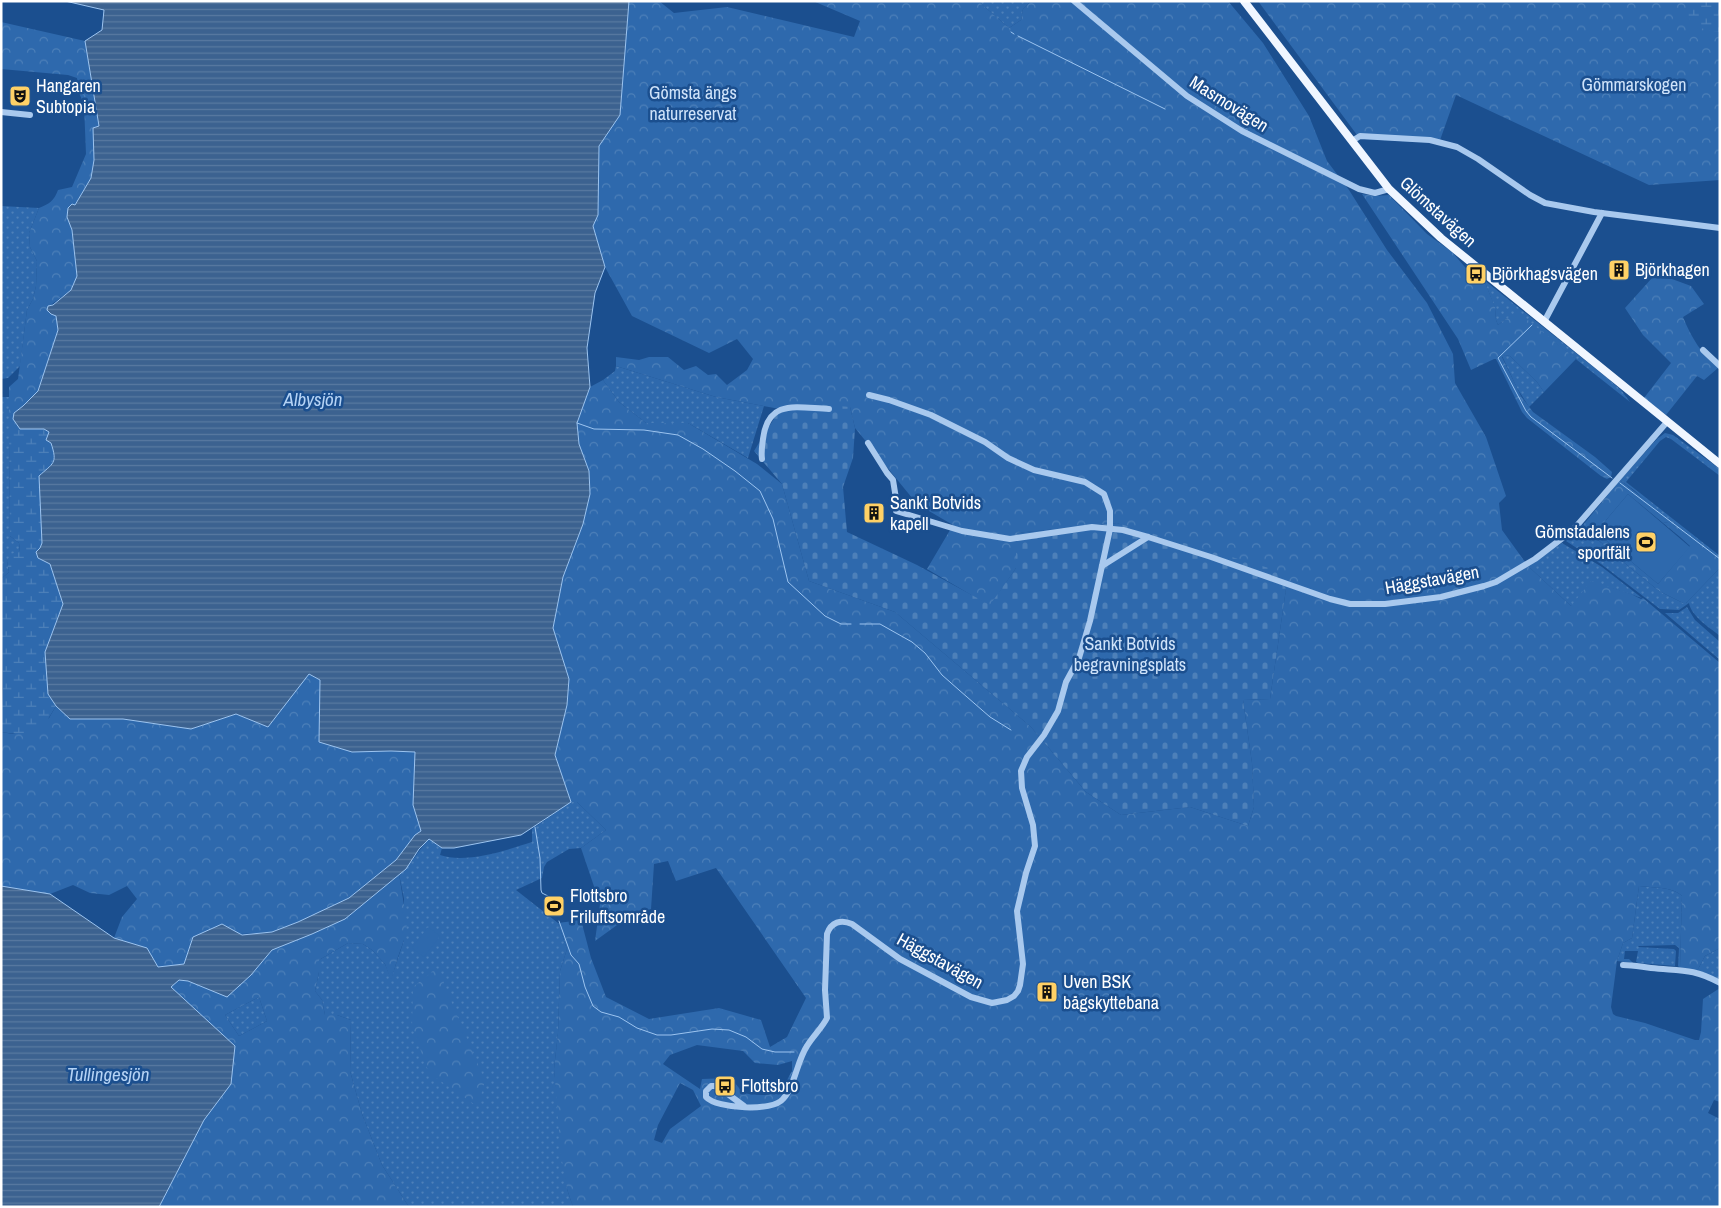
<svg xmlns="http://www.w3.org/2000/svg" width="1721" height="1208" font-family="'Archivo Narrow',sans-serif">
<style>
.grass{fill:url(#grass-dots)}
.forest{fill:url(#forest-crowns);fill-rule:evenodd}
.wetland{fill:url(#wetland-marsh)}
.cemetery{fill:url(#cemetery-stones)}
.pitch{fill:#2e69ad}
.water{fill:url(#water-rules);stroke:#9cc4f0}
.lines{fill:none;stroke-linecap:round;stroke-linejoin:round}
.stream{stroke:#9cc4f0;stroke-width:1}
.minor{stroke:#a9c9ee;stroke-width:6}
.major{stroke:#f0f6ff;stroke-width:8}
.labels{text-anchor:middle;stroke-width:5;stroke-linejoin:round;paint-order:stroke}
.park-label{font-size:18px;fill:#cfe3fa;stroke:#1b4f8f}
.poi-label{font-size:18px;fill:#fff;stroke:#1b4f8f;text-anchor:start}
.street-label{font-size:18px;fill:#fff;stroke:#1b4f8f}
.water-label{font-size:19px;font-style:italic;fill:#b5d3f5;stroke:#1b4f8f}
</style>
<defs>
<pattern id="grass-dots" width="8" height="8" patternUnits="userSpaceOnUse" patternTransform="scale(1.25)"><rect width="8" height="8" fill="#2e69ad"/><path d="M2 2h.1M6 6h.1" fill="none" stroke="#4d80b9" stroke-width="1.8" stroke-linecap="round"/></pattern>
<pattern id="forest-crowns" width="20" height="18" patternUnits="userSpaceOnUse" patternTransform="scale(1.25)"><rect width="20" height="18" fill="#2e69ad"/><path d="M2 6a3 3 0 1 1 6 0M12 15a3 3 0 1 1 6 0" fill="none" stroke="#4d80b9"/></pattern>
<pattern id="wetland-marsh" width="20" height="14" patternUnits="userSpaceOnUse" patternTransform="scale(1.25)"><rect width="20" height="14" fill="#2e69ad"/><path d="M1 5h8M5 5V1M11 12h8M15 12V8" fill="none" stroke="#4d80b9"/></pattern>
<pattern id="cemetery-stones" width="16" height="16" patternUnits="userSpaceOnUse" patternTransform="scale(1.25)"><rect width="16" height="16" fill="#2e69ad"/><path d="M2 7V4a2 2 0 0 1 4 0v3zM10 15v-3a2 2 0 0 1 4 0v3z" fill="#4d80b9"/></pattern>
<pattern id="water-rules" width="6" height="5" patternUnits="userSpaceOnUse" patternTransform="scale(1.25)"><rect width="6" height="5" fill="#3c6290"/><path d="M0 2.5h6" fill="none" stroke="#597aa1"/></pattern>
</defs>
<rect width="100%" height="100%" fill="#1b4f8f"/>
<!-- grass -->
<g class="grass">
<path d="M978 1H1031L1023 9 1021 20 1009 28Z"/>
<path d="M1 206 39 208 29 233 30 247 37 261 36 286 33 299 27 310 20 366 8 378 1 379Z"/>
<path d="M1484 280 1606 377 1621 390 1630 402 1553 341 1507 318 1498 325 1496 320 1495 308Z"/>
<path d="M1505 355 1510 356 1537 382 1544 392 1529 407 1517 388 1502 356Z"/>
<path d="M616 366 716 397 764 406 748 458 688 423H646L619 402 603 380 615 371Z"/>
<path d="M1 397H9L10 536 19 543 20 552 7 561 9 572 1 579Z"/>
<path d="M1665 433 1673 435 1720 469V476L1671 439 1666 437 1660 441 1626 482 1720 556 1680 533V537L1663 523 1668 522 1635 491 1620 480 1657 439Z"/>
<path d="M1581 524 1611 552 1659 591 1683 603H1686L1720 568V636C1710 628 1691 616 1689 603L1679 610 1660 609 1601 564 1566 541Z"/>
<path d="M1562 543 1602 567 1642 598 1611 588 1571 606 1528 566Z"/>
<path d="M1687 607 1695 620 1720 642V660L1665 613H1678Z"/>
<path d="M571 802H577L606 830 581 848 569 849 547 862 544 867 542 878 516 890 558 923 567 949 560 971 558 1033 554 1069 567 1189 573 1207H409L382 1165 362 1114 350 1071 351 1020 337 1015H325L322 1000 315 991 319 972V960L348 943 363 944 372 950 385 964 391 979 404 940V899L399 874C412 865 418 850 429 839L442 848 440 855C466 864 507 850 532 842V829Z"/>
<path d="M1639 886C1652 888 1672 886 1682 896L1680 968 1678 966 1679 948 1675 945 1639 946 1638 947 1674 949 1676 951 1675 966 1638 963 1636 962 1638 951H1625L1624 959H1629L1633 963 1617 961 1623 943 1632 938Z"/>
<path d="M1720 948V982L1697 971 1705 956Z"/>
<path d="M259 997 267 1021 239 1036 225 1015Z"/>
</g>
<!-- forest -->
<g class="forest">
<path d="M629 1H659L674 13 727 7 854 37 860 21 813 1H978L1009 28 1021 20 1023 9 1031 1H1228L1263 43 1309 116 1327 161 1349 190 1387 250 1427 303 1453 354 1455 383 1486 437 1506 496 1499 503 1502 530 1528 566 1571 606 1591 581 1631 594 1641 599 1643 598 1720 663V948L1705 956 1697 971 1680 968 1682 896C1672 886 1653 888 1639 886L1632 938 1623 943 1617 961 1611 1007 1613 1014 1616 1016 1645 1023 1695 1040H1699L1701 1032 1703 999 1720 988V1102L1714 1100 1708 1113 1720 1119V1207H573L567 1189 561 1155 554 1069 558 1033 560 971 567 949 558 923 581 920 591 958 606 997 649 1019 719 1008 761 1020 770 1047 787 1037 806 998 716 868 676 881 668 861 654 864 651 909 631 915 595 941 600 904 581 848 606 830 577 802H571L555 755 567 705 569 679 553 628 563 577 582 524 590 494 589 471 579 444 577 423 590 387 603 380 619 402 646 423H688L757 464 782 484 809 581 895 612 1031 727 1086 792 1121 815 1190 807 1248 826 1254 807 1252 763 1243 700 1270 699 1286 589 1117 523 1016 533V568L990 606 927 569 953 525 917 504 855 428 850 407 780 409 716 397 616 366V357L639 360 649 357H668L684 370 696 366 708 375 716 374 727 385 747 370 753 359 737 339 709 353 632 316 605 267 593 226 598 215 599 146 620 114ZM697 1045 743 1051 755 1063 778 1065 792 1061V1071C788 1077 786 1084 782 1088 772 1098 756 1095 743 1093L731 1078 702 1079 700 1089 663 1064 670 1055ZM680 1083 693 1090 701 1106 670 1129 662 1143 654 1140 658 1125Z"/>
<path d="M1258 1H1720V180L1649 185 1456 95 1439 143 1360 139Z"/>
<path d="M1 22 85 41 99 127 93 128 94 160 91 178 67 217 72 230 77 276 71 290 48 307 47 310 51 314 56 316 58 330 38 391 23 406 14 413 16 424 20 429H9V387L18 379 27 310 33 299 36 286 37 261 30 247 29 233 39 208C49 204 54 201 58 190L72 187 86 154 84 105 78 90 77 78 68 75 1 69Z"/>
<path d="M1362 194 1375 196 1389 195 1427 234 1452 252 1470 273 1484 280 1495 307 1496 320 1498 325 1507 318 1519 313 1576 359 1544 392 1537 382 1510 356 1505 355 1502 357 1521 396 1533 412 1595 457 1612 472 1611 477 1607 479 1601 476 1527 418 1522 412 1496 359H1494L1471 370 1458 339Z"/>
<path d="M1652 278 1672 279 1691 286 1704 304 1683 317C1692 339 1701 353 1718 368L1704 380 1697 376 1666 415 1644 398 1671 363 1643 335 1625 308Z"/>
<path d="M1620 480 1669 519 1668 522 1663 523 1628 494 1596 532 1658 584 1690 546 1680 537V533L1685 531 1720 556V568L1686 603H1683L1659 591 1611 552 1583 525Z"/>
<path d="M308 674 320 680 391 751 415 752 413 805 421 831 415 835 396 860 349 898 298 922 272 932 193 937 184 964 158 967 147 948 114 938 122 917 137 899 127 886 109 895 90 893 73 885 50 894 1 886V732L13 734 49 718 56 706 70 719H123L191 729 236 714 268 727Z"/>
<path d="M399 874 407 924 404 940 398 957 391 981 385 964 372 950 363 944 348 943 319 960V972L315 991 322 1000 325 1015H337L351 1020 350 1071 362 1114 382 1165 409 1207H159L204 1120 231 1084 170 987 179 980H188L251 975 272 950 312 934 345 919ZM259 997 267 1021 239 1036 225 1015Z"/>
<path d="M437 968 485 1081 480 1098 474 1104 429 1073 412 1027 413 987Z"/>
</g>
<!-- wetland -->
<g class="wetland">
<path d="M1688 1H1720V32C1702 31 1681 23 1688 1Z"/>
<path d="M9 429H44L49 432C52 446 60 463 44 472L42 543 38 558 50 564 63 604 45 652 48 694 56 706C51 714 46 724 38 729 29 735 11 734 1 732L3 691 1 579 9 572 7 561 11 554 20 551 19 543 10 536Z"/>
</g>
<!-- cemetery -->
<path class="cemetery" d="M814 404 850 407 855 428 853 458 843 487 847 532 917 565 990 605 1016 568V533L1117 523 1275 570 1286 589 1270 699 1243 700 1252 763 1254 807 1248 826 1190 807 1121 815 1086 792 1031 727 895 612 809 581 782 484 754 451 780 409Z"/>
<!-- pitch -->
<g class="pitch">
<path d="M1628 494 1690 547 1658 584 1596 532Z"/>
<path d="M428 927 440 936 424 957 412 948Z"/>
</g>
<!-- water -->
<path class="water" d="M65 1H629L620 115 599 146 598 215 593 226 605 267 595 293 587 348 590 387 577 423 579 444 589 471 590 494 583 524 563 577 553 628 569 679 567 705 555 755 571 802 521 835 454 848H442L429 839 419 849 406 869 345 919 312 934 272 950 251 975 227 997 188 981 179 980 171 987 235 1046 231 1084 204 1120 159 1207H1V886L50 894 114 938 147 948 158 967 184 964 193 937 222 924 242 935 272 932 298 922 349 898 396 860 415 835 421 831 413 805 415 752 391 751 352 752 319 742 320 680 309 674 268 727 236 714 191 729 123 719H70L56 706 48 694 45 652 63 604 50 564 38 558 36 552 40 548 42 543 39 476C53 463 58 464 51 443L46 440 49 432 44 429H20L13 419 14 413 23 406 38 391 58 330 56 316 51 314 47 310 48 306 53 305 71 290 77 276 72 230 67 217 68 208 72 204 75 205 91 178 94 160 93 128 99 126 85 41 102 30 104 10Z"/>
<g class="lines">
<!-- stream -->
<g class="stream">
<path d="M1011 32 1014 34"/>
<path d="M1018 36 1165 109"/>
<path d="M1532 325 1498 358 1526 411 1531 417 1612 478"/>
<path d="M577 423 594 429 644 430 678 435 703 449 735 471 760 491 773 519 788 582 825 616 841 624H851"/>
<path d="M1620 483 1720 559"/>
<path d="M860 624H880L912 642 925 653 942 675 959 690 990 717 1011 730"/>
<path d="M535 827 540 858 541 890 542 893 548 896"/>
<path d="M559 921 571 955 579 964 585 987 593 1006 601 1012 619 1017 637 1028 657 1035H671L712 1029 729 1030 746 1037 762 1049 775 1052H794"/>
</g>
<!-- minor -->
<g class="minor">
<path d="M1074 1 1187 96 1242 131 1359 189 1375 193 1389 189"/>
<path d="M1 112 30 115"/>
<path d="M1352 141 1360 136 1430 140 1457 147 1478 159 1530 195 1545 203 1594 212 1720 228"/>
<path d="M1544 322 1602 213"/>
<path d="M1703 350 1720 366"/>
<path d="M868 443 887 473 893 480 898 511"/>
<path d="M762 459C761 452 762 446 763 439 768 398 798 408 829 409"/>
<path d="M896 511 962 531 1010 539 1092 527 1123 530 1148 537 1211 557 1330 599 1350 604H1385L1441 597 1484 586 1496 582 1535 559 1573 530 1667 422"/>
<path d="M1102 566 1148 537"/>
<path d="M1623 965C1633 965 1642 967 1651 968 1680 971 1693 968 1720 983"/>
<path d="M744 1106 717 1086H711L706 1091V1097C717 1109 773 1112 783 1099 795 1086 797 1061 807 1046 813 1036 822 1028 827 1018L825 990 827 934C831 922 841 919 852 924L900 959 971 997 992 1003 1007 1000 1014 996 1018 991 1020 985 1023 964 1017 911 1026 873 1035 846 1033 825 1022 788 1021 771 1027 757 1044 735 1058 711 1066 682 1079 658 1090 621 1110 529V511L1104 494 1085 482 1034 470 1008 458 985 442 931 415 889 400 869 395"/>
</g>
<!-- major -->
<path class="major" d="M1244 1 1389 189 1441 238 1720 464"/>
</g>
<!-- icons -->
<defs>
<g id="theatre-square" transform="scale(1.125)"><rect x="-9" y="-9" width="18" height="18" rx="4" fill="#ffd166" stroke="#1b4f8f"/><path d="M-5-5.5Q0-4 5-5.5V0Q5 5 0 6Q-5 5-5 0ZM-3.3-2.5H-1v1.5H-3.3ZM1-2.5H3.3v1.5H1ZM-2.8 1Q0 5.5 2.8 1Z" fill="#111"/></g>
<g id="building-square" transform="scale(1.125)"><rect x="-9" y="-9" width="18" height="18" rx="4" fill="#ffd166" stroke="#1b4f8f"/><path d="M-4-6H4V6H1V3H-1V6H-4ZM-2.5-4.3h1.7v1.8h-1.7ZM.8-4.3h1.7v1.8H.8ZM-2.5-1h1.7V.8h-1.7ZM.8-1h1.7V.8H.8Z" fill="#111"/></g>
<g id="bus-square" transform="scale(1.125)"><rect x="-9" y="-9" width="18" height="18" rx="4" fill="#ffd166" stroke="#1b4f8f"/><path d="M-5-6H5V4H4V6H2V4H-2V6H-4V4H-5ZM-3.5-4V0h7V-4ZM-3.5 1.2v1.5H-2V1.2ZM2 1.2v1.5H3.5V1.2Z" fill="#111"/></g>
<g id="stadium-square" transform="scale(1.125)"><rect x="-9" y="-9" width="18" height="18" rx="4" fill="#ffd166" stroke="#1b4f8f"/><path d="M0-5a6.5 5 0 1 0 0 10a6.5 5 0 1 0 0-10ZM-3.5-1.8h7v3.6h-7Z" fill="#111"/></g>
</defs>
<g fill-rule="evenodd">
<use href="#theatre-square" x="20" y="96"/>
<use href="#building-square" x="1619" y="270"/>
<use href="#bus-square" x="1476" y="274"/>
<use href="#building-square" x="874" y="513"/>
<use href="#stadium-square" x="1646" y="542"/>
<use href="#stadium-square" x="554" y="906"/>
<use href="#building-square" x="1047" y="992"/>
<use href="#bus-square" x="725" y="1086"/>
</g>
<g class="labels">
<!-- park labels -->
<g class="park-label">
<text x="1634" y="91">Gömmarskogen</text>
<text x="693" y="99">Gömsta ängs<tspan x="693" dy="21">naturreservat</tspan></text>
<text x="1130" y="650">Sankt Botvids<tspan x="1130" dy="21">begravningsplats</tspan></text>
</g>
<!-- poi labels -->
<g class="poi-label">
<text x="36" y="92">Hangaren<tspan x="36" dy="21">Subtopia</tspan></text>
<text x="1635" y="276">Björkhagen</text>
<text x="1492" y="280">Björkhagsvägen</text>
<text x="890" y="509">Sankt Botvids<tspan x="890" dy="21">kapell</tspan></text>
<text x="1630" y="538" text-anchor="end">Gömstadalens<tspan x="1630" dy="21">sportfält</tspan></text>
<text x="570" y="902">Flottsbro<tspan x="570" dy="21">Friluftsområde</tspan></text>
<text x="1063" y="988">Uven BSK<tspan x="1063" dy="21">bågskyttebana</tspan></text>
<text x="741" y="1092">Flottsbro</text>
</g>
<!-- street labels -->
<g class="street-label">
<text transform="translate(1229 104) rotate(32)" y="6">Masmovägen</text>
<text transform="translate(1438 212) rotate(42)" y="6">Glömstavägen</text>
<text transform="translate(1432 580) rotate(-10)" y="6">Häggstavägen</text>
<text transform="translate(940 961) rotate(29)" y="6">Häggstavägen</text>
</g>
<!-- water labels -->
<g class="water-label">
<text x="313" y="406">Albysjön</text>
<text x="108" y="1081">Tullingesjön</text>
</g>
</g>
<!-- border -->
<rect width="1721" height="1208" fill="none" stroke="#ffffff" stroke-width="5"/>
</svg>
